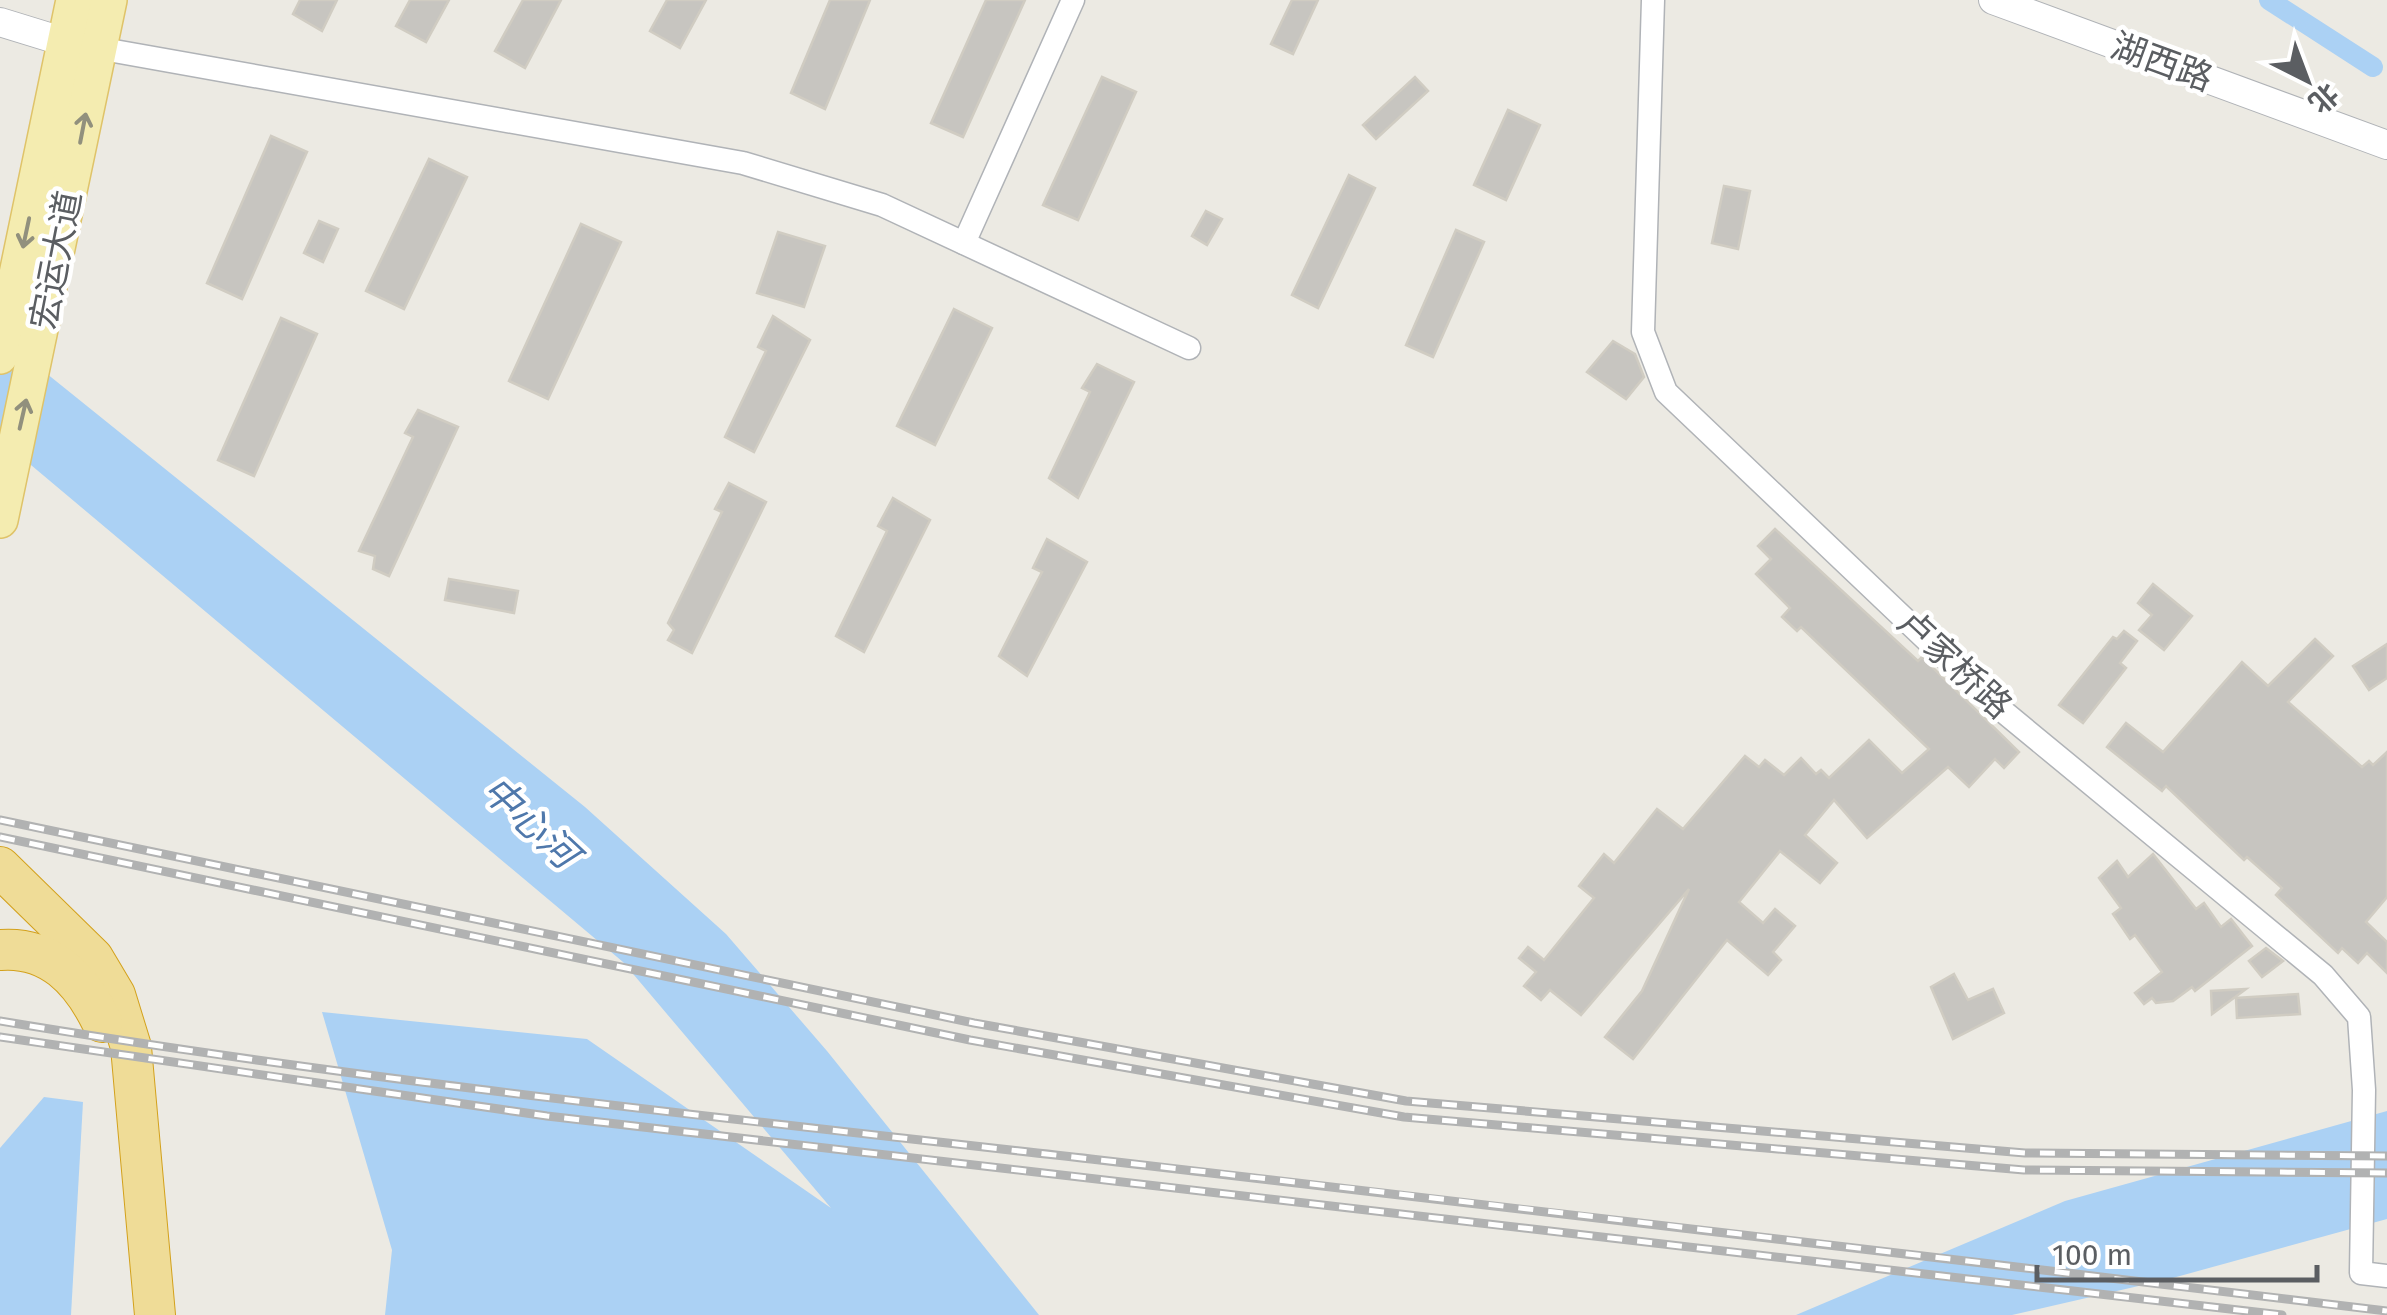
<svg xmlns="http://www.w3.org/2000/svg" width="2387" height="1315" font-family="'Fira Sans','Noto Sans SC',sans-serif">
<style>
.water{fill:#abd1f4}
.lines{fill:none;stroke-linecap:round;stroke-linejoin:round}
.canal{stroke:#abd1f4;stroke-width:20}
.building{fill:#c7c5c0;stroke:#d0ccc2;stroke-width:2.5}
.minor-casing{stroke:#b0b3b7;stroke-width:25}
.tertiary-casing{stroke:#b0b3b7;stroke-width:30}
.primary-casing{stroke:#dfc369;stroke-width:38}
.motorway-casing{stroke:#d3a11c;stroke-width:42}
.minor{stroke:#fff;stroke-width:22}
.tertiary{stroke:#fff;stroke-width:28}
.primary{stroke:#f4ecb0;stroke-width:35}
.motorway{stroke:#efdc97;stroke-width:40}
.rail-casing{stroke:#b1b2b2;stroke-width:9}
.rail{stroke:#fff;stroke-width:5;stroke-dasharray:15;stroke-linecap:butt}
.oneway{stroke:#91907d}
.labels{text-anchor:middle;stroke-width:9;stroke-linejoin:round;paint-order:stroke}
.street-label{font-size:35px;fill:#5b5e62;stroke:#fff}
.water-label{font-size:38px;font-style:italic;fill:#4f78ab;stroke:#fff}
</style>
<rect width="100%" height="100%" fill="#eceae3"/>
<!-- water -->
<g class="water">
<path d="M0 336 585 807 726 934 827 1051 1039 1315H385L392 1250 322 1012 587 1039 831 1208 623 962 0 439Z"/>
<path d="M44 1097 83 1102 71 1315H0V1148Z"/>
<path d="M2387 1111V1219L2169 1279 2012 1315H1796L2065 1201Z"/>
</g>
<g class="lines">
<!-- canal -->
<path class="canal" d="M2269 0 2373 67"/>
</g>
<!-- building -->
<g class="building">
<path d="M300 0H337L322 31 293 14Z"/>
<path d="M410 0H449L426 42 396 26Z"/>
<path d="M523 0H561L525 68 495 51Z"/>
<path d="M667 0H706L680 48 650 31Z"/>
<path d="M830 0H870L825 109 791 93Z"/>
<path d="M986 0H1025L963 137 931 123Z"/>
<path d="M1292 0H1318L1293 54 1271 44Z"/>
<path d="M1102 77 1136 92 1078 220 1043 205Z"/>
<path d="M1415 77 1428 91 1376 139 1363 125Z"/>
<path d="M1508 110 1540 125 1506 200 1474 185Z"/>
<path d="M271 136 307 152 242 299 207 283Z"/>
<path d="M429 159 467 177 404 309 366 291Z"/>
<path d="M1349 175 1375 188 1318 308 1292 295Z"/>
<path d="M1724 186 1750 191 1738 249 1712 243Z"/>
<path d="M1206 211 1222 219 1207 245 1192 236Z"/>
<path d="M319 221 338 229 323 262 304 253Z"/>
<path d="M581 224 621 242 548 399 509 381Z"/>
<path d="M1456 230 1484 242 1433 357 1406 345Z"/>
<path d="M778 232 825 246 804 307 757 293Z"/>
<path d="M954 309 992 328 935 445 897 426Z"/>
<path d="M773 316 810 340 754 452 725 437 766 351 758 347Z"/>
<path d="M281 318 317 334 254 476 218 460Z"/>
<path d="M1613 341 1635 354 1644 377 1626 399 1587 372Z"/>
<path d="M1097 364 1134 382 1078 498 1049 478 1090 392 1082 388Z"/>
<path d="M418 410 458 427 389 576 373 569 375 556 359 551 413 437 405 433Z"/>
<path d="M729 483 766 502 692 653 668 640 674 630 668 623 722 512 715 509Z"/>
<path d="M893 498 930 520 864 652 836 636 887 531 878 526Z"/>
<path d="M1775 529 1918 661 1922 657 2019 752 2004 768 1995 759 1969 787 1948 767 1867 838 1834 800 1805 835 1837 863 1820 883 1780 851 1739 902 1763 923 1775 909 1795 926 1773 952 1781 960 1768 975 1727 940 1633 1059 1605 1037 1642 991 1689 889 1581 1015 1550 990 1541 1000 1524 986 1536 972 1519 958 1528 947 1544 960 1594 898 1579 886 1604 854 1614 863 1657 809 1683 829 1745 756 1759 767 1765 760 1784 775 1801 758 1816 774 1821 770 1829 778 1869 740 1902 773 1929 749 1801 627 1797 631 1782 617 1790 608 1756 574 1771 559 1758 546Z"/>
<path d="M1047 539 1087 562 1027 676 999 656 1042 572 1033 568Z"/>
<path d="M449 579 518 591 514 613 445 600Z"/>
<path d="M2153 584 2192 616 2164 650 2139 630 2152 615 2138 603Z"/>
<path d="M2124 631 2137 641 2120 663 2126 668 2083 723 2059 705 2113 637 2117 639Z"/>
<path d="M2315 639 2333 656 2288 702 2362 767 2369 761 2373 765 2387 752V897L2366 922 2387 942V973L2367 953 2358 963 2342 948 2338 953 2276 895 2282 888 2247 857 2244 860 2166 786 2162 791 2107 747 2126 723 2163 752 2242 662 2268 686Z"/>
<path d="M2387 644V678L2369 690 2353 666Z"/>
<path d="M2153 854 2196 909 2204 903 2221 927 2231 919 2252 946 2195 991 2192 987 2173 1001 2156 1003 2152 998 2144 1004 2135 993 2162 972 2135 935 2130 939 2113 914 2121 908 2099 878 2117 861 2128 877Z"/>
<path d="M2266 948 2283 961 2262 977 2249 961Z"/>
<path d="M1954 974 1968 1000 1993 989 2004 1013 1953 1039 1931 987Z"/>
<path d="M2246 989 2212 1014 2211 991Z"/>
<path d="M2298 994 2300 1014 2237 1018 2236 998Z"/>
</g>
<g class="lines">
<!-- minor casing -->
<g class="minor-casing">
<g id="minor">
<path d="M1653 0 1643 332 1666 392 1993 703 2323 975 2359 1017 2364 1090 2361 1273 2387 1276"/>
<path d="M86 46 743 163 882 205 1189 348"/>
<path d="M964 243 1073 0"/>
</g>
</g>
<!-- tertiary casing -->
<g class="tertiary-casing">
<g id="tertiary">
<path d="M1993 0 2387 145"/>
<path d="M0 22 65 42"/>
</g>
</g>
<!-- primary casing -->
<g class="primary-casing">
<g id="primary">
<path d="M0 356 74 0"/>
<path d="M0 520 109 0"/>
</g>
</g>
<!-- motorway casing -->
<g class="motorway-casing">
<g id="motorway">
<path d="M0 867 93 958 115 995 131 1047 155 1315"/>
<path d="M0 950C50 946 81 979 102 1022"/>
</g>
</g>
<!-- minor -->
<use href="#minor" class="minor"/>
<!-- tertiary -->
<use href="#tertiary" class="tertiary"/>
<!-- primary -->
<use href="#primary" class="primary"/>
<!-- motorway -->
<use href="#motorway" class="motorway"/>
<!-- rail casing -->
<g class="rail-casing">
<g id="rail">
<path d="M0 820 974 1023 1406 1101 2025 1153 2387 1156"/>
<path d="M0 837 970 1040 1404 1117 2024 1170 2387 1173"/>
<path d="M0 1021C362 1081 726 1118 1091 1159 1523 1207 1955 1260 2387 1311"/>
<path d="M0 1037 547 1116 2282 1315"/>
</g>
</g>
<!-- rail -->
<use href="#rail" class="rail"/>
</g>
<!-- one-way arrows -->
<defs><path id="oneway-shaft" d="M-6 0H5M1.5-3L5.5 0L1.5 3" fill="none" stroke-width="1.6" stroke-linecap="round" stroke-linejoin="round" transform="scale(2.5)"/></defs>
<g class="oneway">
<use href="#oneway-shaft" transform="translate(83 128) rotate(-79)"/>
<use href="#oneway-shaft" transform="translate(26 233) rotate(102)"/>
<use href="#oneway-shaft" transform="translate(23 414) rotate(-77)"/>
</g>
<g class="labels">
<!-- street labels -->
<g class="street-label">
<text transform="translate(2162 62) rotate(20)" y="12">湖西路</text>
<text transform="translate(56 260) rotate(-79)" y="12">宏运大道</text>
<text transform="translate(1955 664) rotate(43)" y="12">卢家桥路</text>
</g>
<!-- water labels -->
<g class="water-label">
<text transform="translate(530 822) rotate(43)" y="13">中心河</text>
</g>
</g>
<!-- north arrow -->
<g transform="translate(2307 80) rotate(138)" stroke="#ffffff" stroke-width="8" paint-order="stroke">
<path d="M0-8L18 38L0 25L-18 38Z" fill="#5b5e62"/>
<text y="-15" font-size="28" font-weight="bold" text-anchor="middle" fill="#5b5e62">北</text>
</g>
<!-- scale -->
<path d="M2037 1265v15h280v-15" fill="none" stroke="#5b5e62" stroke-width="5"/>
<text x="2052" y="1265" font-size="30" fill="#5b5e62" stroke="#ffffff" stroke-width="8" paint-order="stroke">100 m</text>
</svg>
